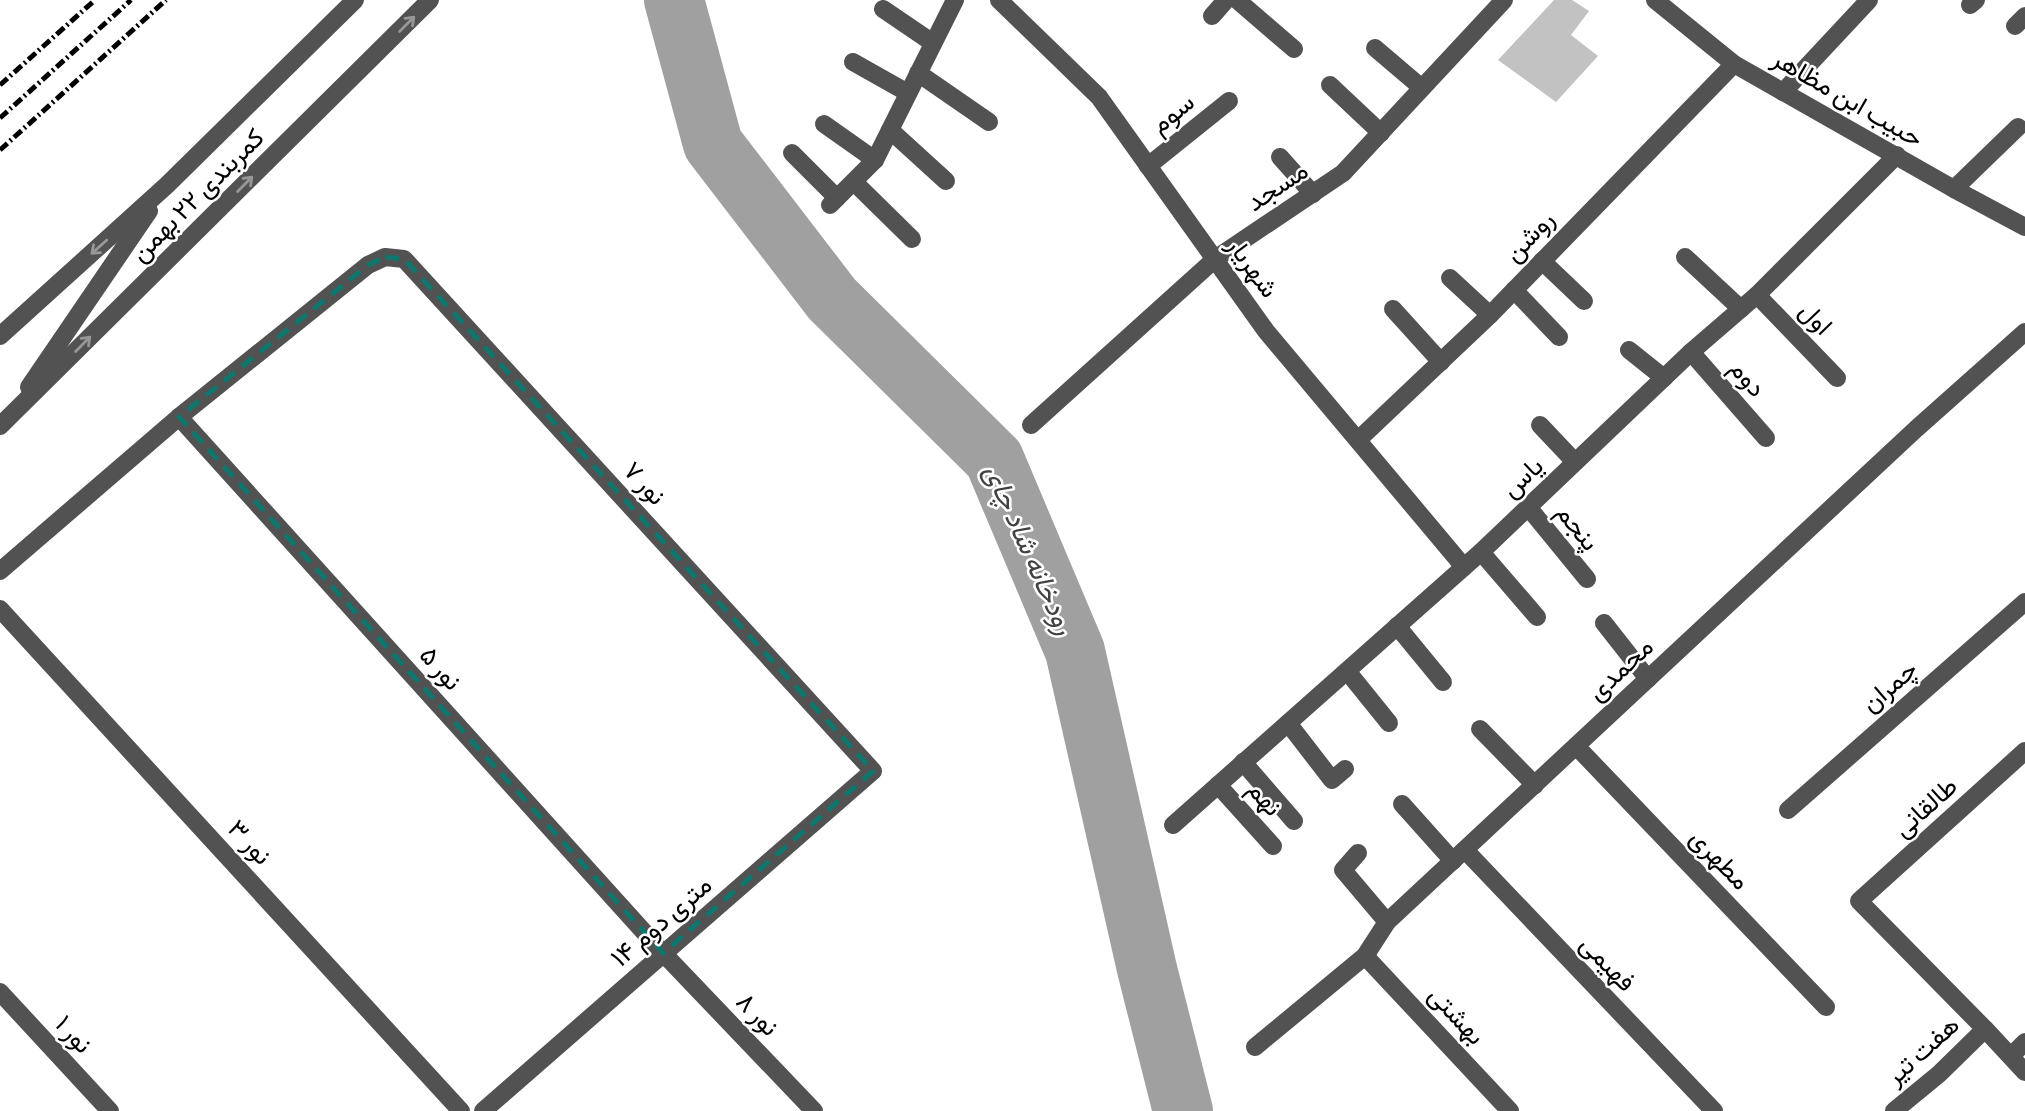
<svg xmlns="http://www.w3.org/2000/svg" width="2025" height="1111" font-family="Commissioner,Vazirmatn,sans-serif">
<style>
.lines{fill:none;stroke-linecap:round;stroke-linejoin:round}
.river{stroke:#a0a0a0;stroke-width:60}
.building{fill:#c2c2c2}
.minor{stroke:#525252;stroke-width:18}
.rail{stroke:#000;stroke-width:5;stroke-dasharray:10 3.5 2 3.5;stroke-linecap:butt}
.oneway{stroke:#979797}
.marked{fill:none;stroke:#0f766e;stroke-width:5;stroke-dasharray:14 9;stroke-linejoin:round}
.labels{text-anchor:middle;stroke-width:5;stroke-linejoin:round;paint-order:stroke}
.street-label{font-size:26px;fill:#000;stroke:#fff}
.water-label{font-size:28px;font-style:italic;fill:#414141;stroke:#fff}
</style>
<rect width="100%" height="100%" fill="#fff"/>
<g class="lines">
<!-- river -->
<path class="river" d="M674 0 713 144 832 299 994 459 1075 651 1147 969 1183 1111"/>
</g>
<!-- building -->
<path class="building" d="M1554 0H1572L1589 11 1571 35 1598 56 1556 102 1498 60Z"/>
<g class="lines">
<!-- minor -->
<g class="minor">
<path d="M999 0 1099 97 1266 331 1464 567"/>
<path d="M1237 0 1294 49"/>
<path d="M1655 0 1734 64 1954 189 2025 227"/>
<path d="M1970 5 1976 0"/>
<path d="M883 9 933 43"/>
<path d="M1212 16 1226 0"/>
<path d="M2015 26 2025 16"/>
<path d="M1375 48 1422 88"/>
<path d="M853 62 908 93"/>
<path d="M918 73 989 122"/>
<path d="M1330 85 1381 133"/>
<path d="M1783 92 1869 0"/>
<path d="M824 124 875 160"/>
<path d="M890 130 946 181"/>
<path d="M792 153 837 198"/>
<path d="M1280 157 1313 194"/>
<path d="M1148 166 1229 101"/>
<path d="M854 182 912 239"/>
<path d="M1954 189 2018 127"/>
<path d="M830 205 875 160 955 0"/>
<path d="M1685 257 1741 309"/>
<path d="M1542 261 1584 301"/>
<path d="M1450 278 1490 315"/>
<path d="M1514 290 1559 337"/>
<path d="M1757 295 1837 378"/>
<path d="M1393 309 1441 362"/>
<path d="M0 336 167 185 355 0"/>
<path d="M1629 350 1664 378"/>
<path d="M1691 352 1766 438"/>
<path d="M29 387 149 211"/>
<path d="M179 417 663 953 814 1111"/>
<path d="M1031 425 1215 259 1343 173 1504 0"/>
<path d="M1540 425 1575 462"/>
<path d="M0 426 430 0"/>
<path d="M1358 440 1490 315 1734 64"/>
<path d="M1528 507 1587 579"/>
<path d="M1481 552 1537 617"/>
<path d="M0 571 179 417 368 265 385 257 404 259 873 771 483 1111"/>
<path d="M0 609 461 1111"/>
<path d="M1604 623 1648 679"/>
<path d="M1397 626 1443 682"/>
<path d="M1347 671 1389 723"/>
<path d="M1288 723 1332 780 1345 769"/>
<path d="M1480 729 1535 785"/>
<path d="M1576 746 1826 1007"/>
<path d="M2025 751 1859 901 1985 1029 2025 1072"/>
<path d="M1243 762 1294 821"/>
<path d="M1218 785 1273 846"/>
<path d="M1402 804 1453 861"/>
<path d="M1788 810 2025 602"/>
<path d="M1173 825 1481 552 1691 352 1757 295 1897 155"/>
<path d="M1465 850 1714 1111"/>
<path d="M1358 853 1343 870 1387 922"/>
<path d="M1365 956 1510 1111"/>
<path d="M0 992 110 1111"/>
<path d="M1255 1047 1365 956 1387 922 1916 429 2025 332"/>
<path d="M2011 1056 2025 1042"/>
<path d="M1894 1111 1939 1074 1985 1029"/>
</g>
<!-- rail -->
<g class="rail">
<path d="M0 85 95 0"/>
<path d="M0 118 131 0"/>
<path d="M0 150 166 0"/>
</g>
</g>
<!-- one-way arrows -->
<defs><path id="oneway-shaft" d="M-6 0H5M1.5-3L5.5 0L1.5 3" fill="none" stroke-width="1.6" stroke-linecap="round" stroke-linejoin="round" transform="scale(1.75)"/></defs>
<g class="oneway">
<use href="#oneway-shaft" transform="translate(407 24) rotate(-45)"/>
<use href="#oneway-shaft" transform="translate(245 184) rotate(-45)"/>
<use href="#oneway-shaft" transform="translate(99 247) rotate(138)"/>
<use href="#oneway-shaft" transform="translate(83 344) rotate(-45)"/>
</g>
<!-- marked area -->
<path class="marked" d="M385 257 404 259 873 771 663 953 179 417 368 265Z"/>
<g class="labels">
<!-- street labels -->
<g class="street-label">
<text transform="translate(1848 98) rotate(30)" y="9">حبیب ابن مظاهر</text>
<text transform="translate(1172 113) rotate(-39)" y="9">سوم</text>
<text transform="translate(1277 186) rotate(-34)" y="9">مسجد</text>
<text transform="translate(197 195) rotate(-45)" y="9">کمربندی ۲۲ بهمن</text>
<text transform="translate(1529 236) rotate(-47)" y="9">روشن</text>
<text transform="translate(1253 267) rotate(54)" y="9">شهریار</text>
<text transform="translate(1816 318) rotate(46)" y="9">اول</text>
<text transform="translate(1748 378) rotate(49)" y="9">دوم</text>
<text transform="translate(1522 477) rotate(-43)" y="9">یاس</text>
<text transform="translate(645 483) rotate(47)" y="9">نور ۷</text>
<text transform="translate(1578 527) rotate(51)" y="9">پنجم</text>
<text transform="translate(441 668) rotate(48)" y="9">نور ۵</text>
<text transform="translate(1620 669) rotate(-43)" y="9">محمدی</text>
<text transform="translate(1889 686) rotate(-41)" y="9">چمران</text>
<text transform="translate(1265 798) rotate(48)" y="9">نهم</text>
<text transform="translate(1925 807) rotate(-42)" y="9">طالقانی</text>
<text transform="translate(250 842) rotate(47)" y="9">نور ۳</text>
<text transform="translate(1720 859) rotate(46)" y="9">مطهری</text>
<text transform="translate(661 921) rotate(-41)" y="9">۱۴ متری دوم</text>
<text transform="translate(1608 963) rotate(46)" y="9">فهیمی</text>
<text transform="translate(758 1014) rotate(46)" y="9">نور ۸</text>
<text transform="translate(1457 1015) rotate(47)" y="9">بهشتی</text>
<text transform="translate(74 1034) rotate(47)" y="9">نور ۱</text>
<text transform="translate(1922 1050) rotate(-42)" y="9">هفت تیر</text>
</g>
<!-- water labels -->
<g class="water-label">
<text transform="translate(1030 549) rotate(66)" y="10">رودخانه شاد چای</text>
</g>
</g>
</svg>
